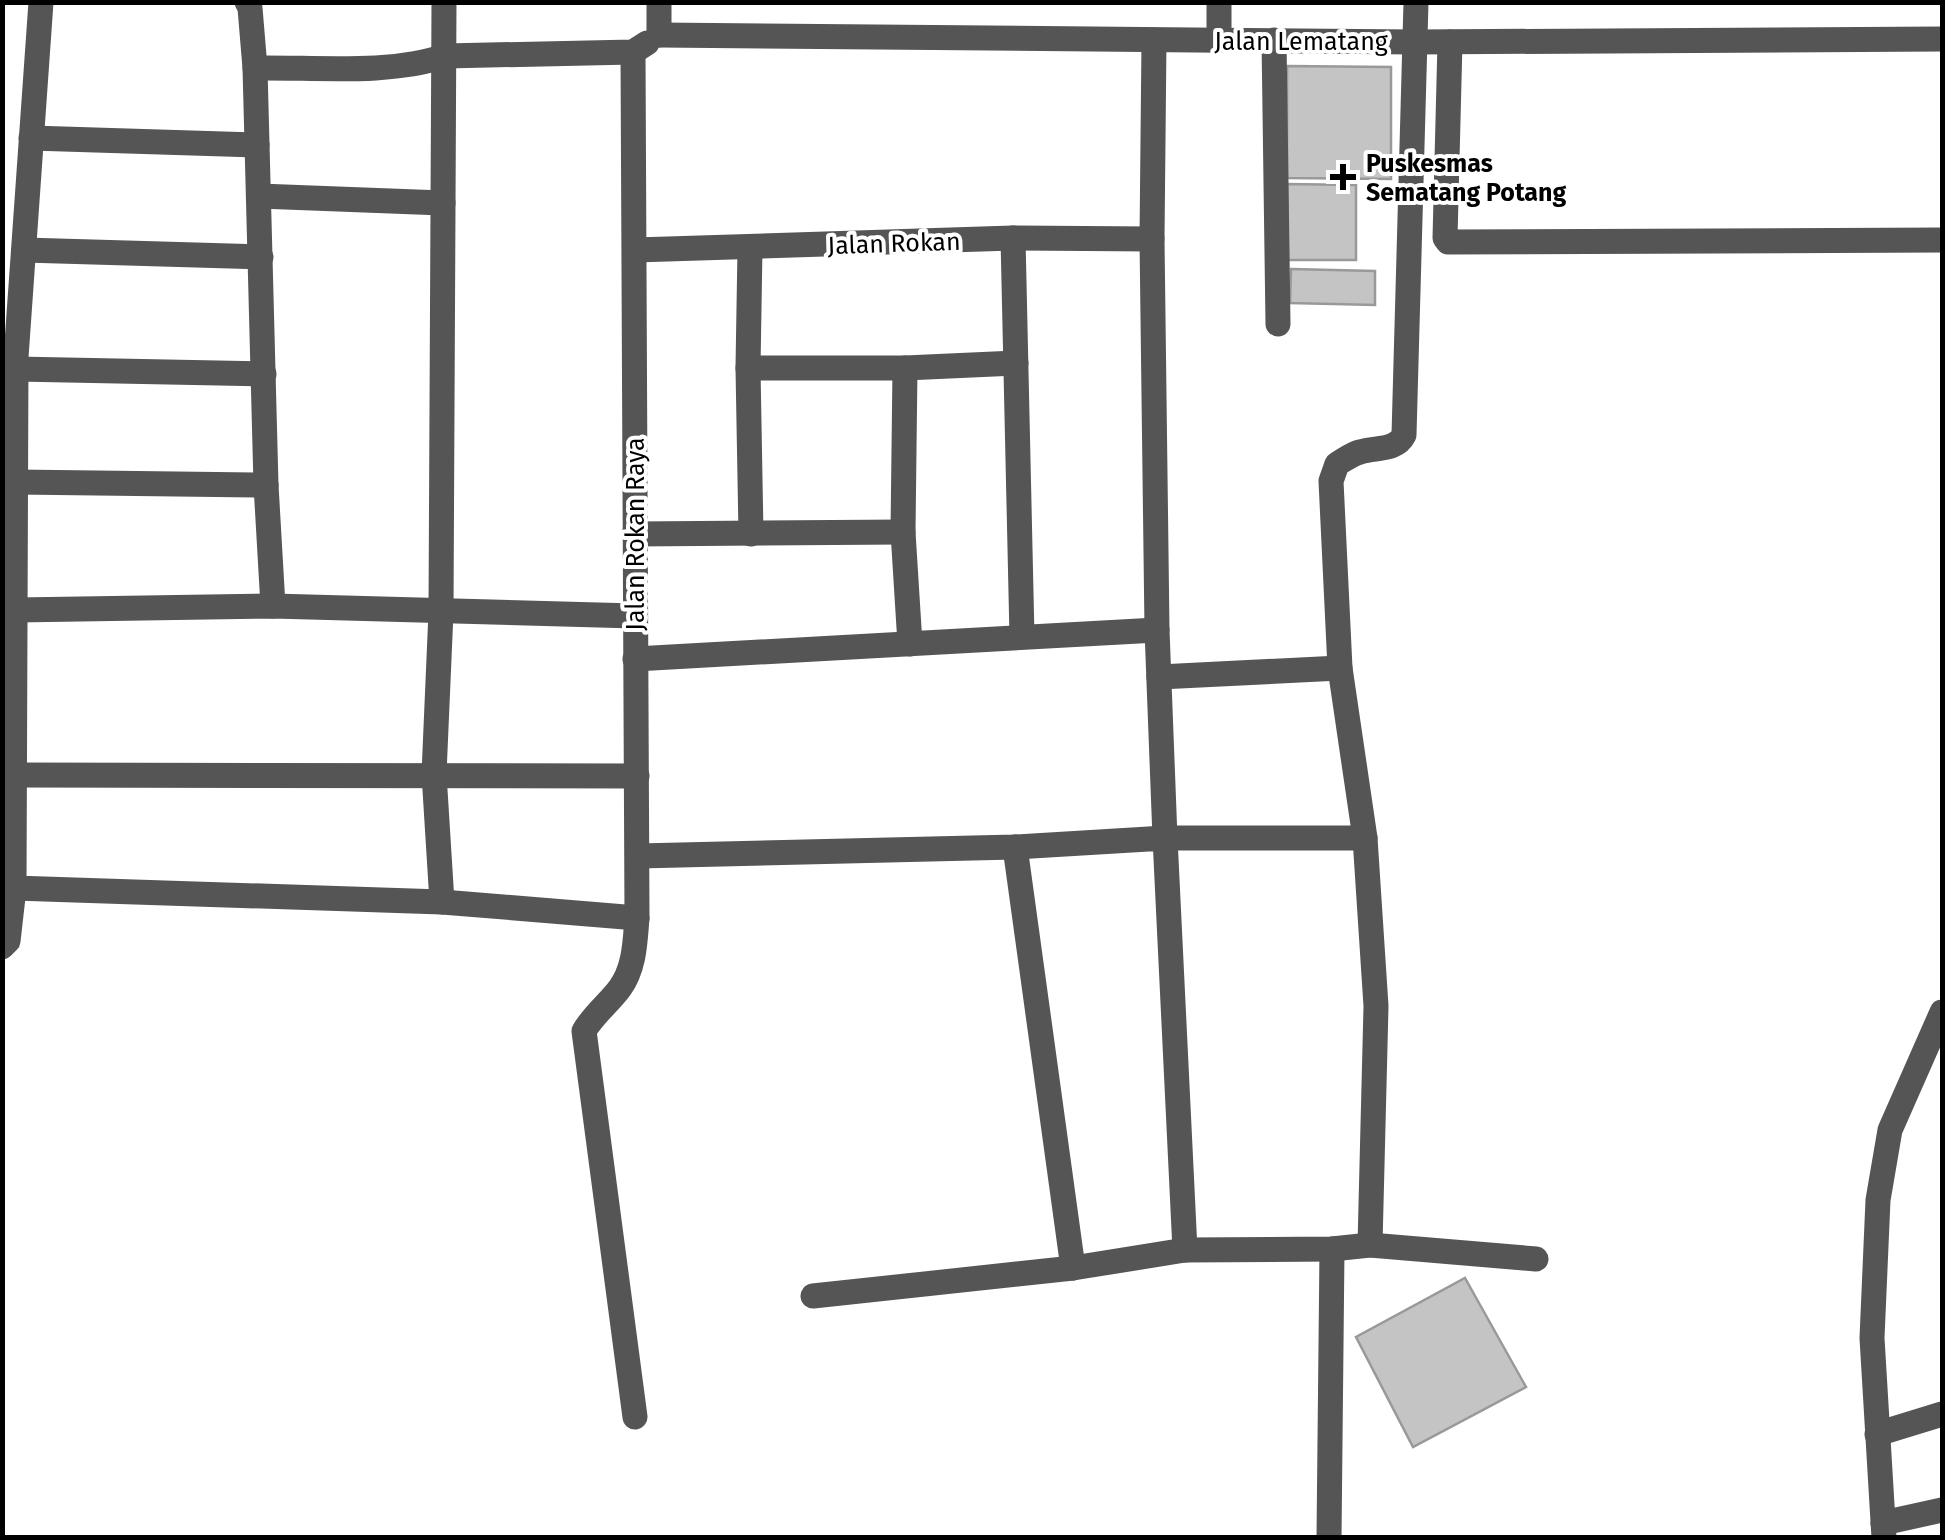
<svg xmlns="http://www.w3.org/2000/svg" width="1945" height="1540" font-family="'Fira Sans',sans-serif">
<style>
.building{fill:#c4c4c4;stroke:#999;stroke-width:2.5}
.lines{fill:none;stroke-linecap:round;stroke-linejoin:round}
.minor{stroke:#555;stroke-width:25}
.poi-dot{fill:#000;stroke:#fff;stroke-width:4}
.labels{text-anchor:middle;stroke-width:8;stroke-linejoin:round;paint-order:stroke}
.street-label{font-size:25px;fill:#000;stroke:#fff}
.poi-label{font-size:25px;font-weight:bold;fill:#000;stroke:#fff;text-anchor:start}
</style>
<rect width="100%" height="100%" fill="#fff"/>
<!-- building -->
<g class="building">
<path d="M1287 66 1391 67V179L1287 178Z"/>
<path d="M1287 184 1356 185V260H1288Z"/>
<path d="M1291 269 1375 271V305L1290 303Z"/>
<path d="M1465 1278 1526 1387 1413 1447 1356 1337Z"/>
</g>
<g class="lines">
<!-- minor -->
<g class="minor">
<path d="M41 2 16 357 14 888 442 902 637 918"/>
<path d="M247 2 250 8 255 68 266 485 273 606"/>
<path d="M659 35 1416 42 1942 39"/>
<path d="M659 35V2"/>
<path d="M1154 40 1152 239 1157 630 1165 838H1365"/>
<path d="M1219 40V2"/>
<path d="M1274 40 1278 324"/>
<path d="M1450 42 1445 238 1448 242 1942 240"/>
<path d="M633 52 637 918C635 941 635 967 620 988 609 1003 594 1014 584 1031L635 1417"/>
<path d="M255 68C315 67 389 75 445 56L633 52 647 43"/>
<path d="M31 138 257 145"/>
<path d="M259 196 443 203"/>
<path d="M1013 238 1022 637"/>
<path d="M24 250 261 257"/>
<path d="M635 250 1013 238 1152 239"/>
<path d="M748 368 750 248"/>
<path d="M905 368 903 532 910 644"/>
<path d="M16 369 264 374"/>
<path d="M16 482 266 485"/>
<path d="M634 534 903 532"/>
<path d="M751 534 748 368H905L1016 363"/>
<path d="M16 610 273 606 635 616"/>
<path d="M635 659 1157 630"/>
<path d="M1159 677 1340 668"/>
<path d="M15 775 637 776"/>
<path d="M1015 847 1073 1268"/>
<path d="M638 856 1015 847 1165 838 1185 1250"/>
<path d="M442 902 434 774 441 612 444 2"/>
<path d="M2 947 8 941 14 888"/>
<path d="M1370 1245 1376 1006 1365 838 1340 668 1331 481 1337 464C1344 460 1352 454 1360 452 1376 447 1396 451 1404 435L1416 2"/>
<path d="M813 1296 1073 1268 1185 1250 1332 1249 1370 1245 1536 1259"/>
<path d="M1877 1434 1942 1414"/>
<path d="M1883 1523 1942 1510"/>
<path d="M1329 1538 1332 1249"/>
<path d="M1884 1538 1872 1338 1878 1200 1890 1130 1942 1012"/>
</g>
</g>
<!-- markers -->
<path class="poi-dot" d="M1338 162h10v10h10v10h-10v10h-10v-10h-10v-10h10z"/>
<g class="labels">
<!-- street labels -->
<g class="street-label">
<text x="1301" y="50">Jalan Lematang</text>
<text transform="translate(894 243) rotate(-2)" y="9">Jalan Rokan</text>
<text transform="translate(635 534) rotate(-90)" y="9">Jalan Rokan Raya</text>
</g>
<!-- poi labels -->
<g class="poi-label">
<text x="1366" y="172">Puskesmas<tspan x="1366" dy="29">Sematang Potang</tspan></text>
</g>
</g>
<!-- border -->
<rect width="1945" height="1540" fill="none" stroke="#000000" stroke-width="10"/>
</svg>
